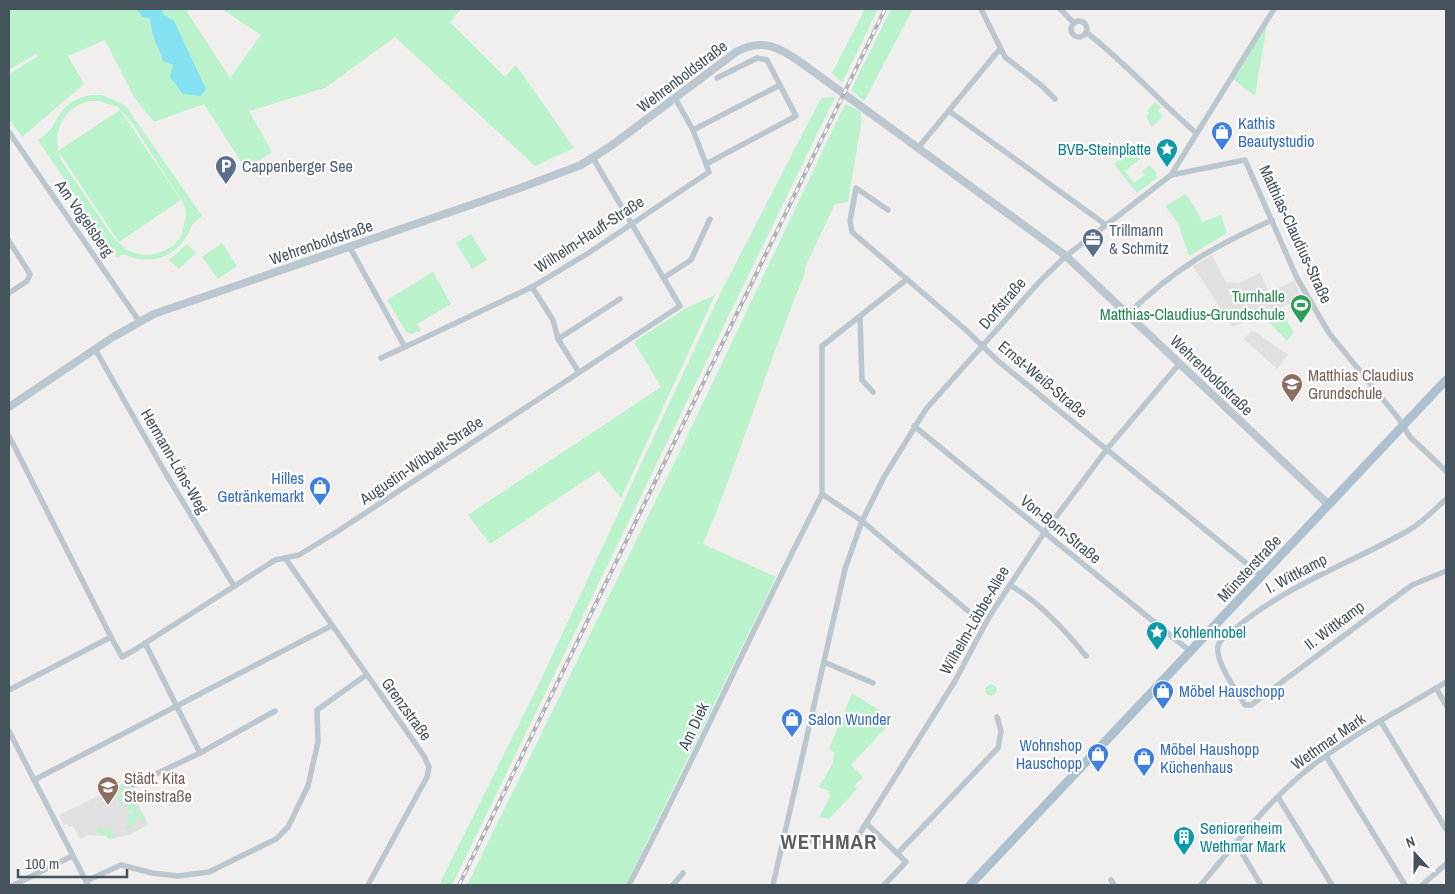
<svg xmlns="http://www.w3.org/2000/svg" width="1455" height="894" font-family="'Archivo Narrow',sans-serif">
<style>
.education{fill:#e2dfe0}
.green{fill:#baf2cc;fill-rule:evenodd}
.water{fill:#84e1f1}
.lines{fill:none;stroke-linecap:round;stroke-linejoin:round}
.minor{stroke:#bbc7ce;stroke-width:5.5}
.tertiary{stroke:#bbc7ce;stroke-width:8}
.primary{stroke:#acc0cf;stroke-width:9}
.rail-casing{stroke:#b0b4b9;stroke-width:4}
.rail{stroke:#fff;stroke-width:2;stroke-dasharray:5.5;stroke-linecap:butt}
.labels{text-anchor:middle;stroke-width:4.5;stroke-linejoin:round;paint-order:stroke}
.street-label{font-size:16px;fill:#45535d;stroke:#fff}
.shop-label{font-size:16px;fill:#366cbe;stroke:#fff;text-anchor:start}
.culture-label{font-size:16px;fill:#0d838f;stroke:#fff;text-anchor:start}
.service-label{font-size:16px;fill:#4e5e75;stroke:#fff;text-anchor:start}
.leisure-label{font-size:16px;fill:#27864d;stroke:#fff;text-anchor:end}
.education-label{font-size:16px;fill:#785e54;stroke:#fff;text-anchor:start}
.district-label{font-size:21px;font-weight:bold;letter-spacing:1px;fill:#5a5f64;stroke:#fff}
</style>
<rect width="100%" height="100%" fill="#f1eeee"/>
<!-- education -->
<g class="education">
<path d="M1212 255 1226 282 1239 283 1260 273 1269 292 1294 281 1302 299 1232 327 1193 266Z"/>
<path d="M1251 331 1253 333 1254 331 1288 355 1277 369 1244 339Z"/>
<path d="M127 782 148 825 129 835 109 839 106 836 88 835 80 839 73 826 69 827 67 824 64 825 59 815Z"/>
</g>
<!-- green -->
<g class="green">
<path d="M9 9H189L187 12 230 78 261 35 222 9H461L450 22 505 77 516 65 574 148 535 166 395 37 325 88 249 111 272 152 246 169 204 104 154 122 134 97 105 40 68 56 84 84 22 137 9 119V74L38 56 36 54 9 70Z"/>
<path d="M865 9H878L842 83 832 73Z"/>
<path d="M891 9H913L864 101 851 90Z"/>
<path d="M1267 26 1255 95H1253L1233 79Z"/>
<path d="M91 95H102L125 105 202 216C190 224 193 226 186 237 172 260 146 265 123 254L117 258 38 140C63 125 53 103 91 95ZM89 101H99L118 107 132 123 184 204 186 215 181 236 174 245 162 252 150 255 138 254 127 250 113 237 61 160C51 134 61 109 89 101Z"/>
<path d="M835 97 452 885H439L538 686 721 292 821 98Z"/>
<path d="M1155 102 1161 107 1158 111 1163 116 1152 127 1146 116 1149 113 1147 111Z"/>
<path d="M845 104 860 111 862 119 848 202 835 204 805 267V273C768 362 741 455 703 544L776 577 626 885H467L683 445Z"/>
<path d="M120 110 181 200 119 242 58 151Z"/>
<path d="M1122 150 1123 153 1133 152 1140 159 1125 171 1134 183 1145 175 1142 171 1149 165 1156 172 1157 178 1137 193 1114 164 1121 157 1120 154Z"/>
<path d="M1186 194 1196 209 1202 222 1221 215 1227 233 1189 256 1178 223 1165 206Z"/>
<path d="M471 234 487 260 472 269 456 243Z"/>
<path d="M222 243 237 266 218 279 202 257Z"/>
<path d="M187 244 196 253 179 269 169 260Z"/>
<path d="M433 272 451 304 417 324 421 331 411 334 406 332 387 300Z"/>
<path d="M715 295 621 498 599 471 490 544 468 515 661 387 634 342 686 308Z"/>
<path d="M1282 314 1294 332 1287 341 1267 320Z"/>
<circle cx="991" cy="690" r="5.5"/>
<path d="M852 693 880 711 890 723 851 765 863 777 854 786 857 789 829 819 819 817 830 797 829 791 819 787 833 763 834 752 829 749Z"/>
<path d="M127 782 133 793H128V788L125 785 120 797 122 799 127 795 128 800 135 805 139 813 142 812 146 821 142 822V819L136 817 135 824 126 830 125 826 130 824 126 814H132L134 810H128L125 802H119L117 797 105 800 103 795Z"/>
<path d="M101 827 103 831 111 827 114 838 109 839 106 836 99 835 96 830Z"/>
</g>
<!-- water -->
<path class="water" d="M137 9H162L164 15 174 21 206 89 201 96 183 94 170 77 173 65 163 61C161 52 157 46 154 38 151 31 152 24 149 18L142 17Z"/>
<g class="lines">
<!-- minor -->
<g class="minor">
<path d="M981 9 1005 57 1042 86 1055 99"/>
<path d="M1060 9 1074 23"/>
<circle cx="1079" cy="29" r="8"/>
<path d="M1086 32C1126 63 1158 100 1196 133"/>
<path d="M949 111 1106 225"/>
<path d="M693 130 780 85"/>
<path d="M9 132 139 321"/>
<path d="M918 148 999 50"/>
<path d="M708 163 796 116 767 60 757 58 717 78"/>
<path d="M1171 175 1245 160 1297 278 1329 333 1399 419 1410 437 1446 471"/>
<path d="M888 210 856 188 850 221 852 232 966 330 998 361 1262 576"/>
<path d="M9 241 30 274 27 281 9 293"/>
<path d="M349 246 405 347 532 287 587 254 709 172 693 130 675 98"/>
<path d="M665 277 691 260 710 219"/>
<path d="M532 287 553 320 558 339 578 371"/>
<path d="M1128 314C1175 268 1213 247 1272 220"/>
<path d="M860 318 862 380 873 392"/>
<path d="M558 339 620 299"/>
<path d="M95 349 166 474 234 586"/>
<path d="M381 358 405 347"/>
<path d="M914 426 1191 652"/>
<path d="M9 436 111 637"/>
<path d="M822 494V346L907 279"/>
<path d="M1446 499C1435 509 1424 521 1411 529 1352 563 1288 584 1236 628 1229 633 1219 639 1218 647 1215 661 1237 692 1245 705H1251L1412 585 1446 571"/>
<path d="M285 558 424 756 429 767 427 777 368 885"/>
<path d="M1010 585C1040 603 1064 629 1086 656"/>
<path d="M145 643 200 753"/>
<path d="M824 662 873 683"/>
<path d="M1436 688 1446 705"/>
<path d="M9 690 111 637 122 657 136 649 275 560 299 555 335 533 680 306 593 158"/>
<path d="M1381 722 1446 829"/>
<path d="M9 731 88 885"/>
<path d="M1326 756 1405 885"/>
<path d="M34 780 331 626"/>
<path d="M133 785 200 753 275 711"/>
<path d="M1278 797 1332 885"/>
<path d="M867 824 906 862 884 885"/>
<path d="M784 835 850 849 955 681 989 617 1044 533 1107 449 1180 363"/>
<path d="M1236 843 1261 885"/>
<path d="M898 853 998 748 1001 731 997 717"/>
<path d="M1111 880 1114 885"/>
<path d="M86 881 121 865 152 873 178 876 209 872 276 839 288 827 308 786 318 742 317 710 366 675"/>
<path d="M14 885 72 856"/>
<path d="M629 885C696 756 755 623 822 494L862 521 974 616"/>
<path d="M673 885 683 873"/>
<path d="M773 885 845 569 862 521 884 477 926 409 1041 280 1066 256 1171 175 1274 9"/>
<path d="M1201 885C1232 847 1264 807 1301 775 1344 738 1398 712 1446 682"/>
<path d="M1422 885 1446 864"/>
</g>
<!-- tertiary -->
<path class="tertiary" d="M9 407 113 337 154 314 520 188 581 165 611 146 736 52C762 37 781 48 803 64L1066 256 1329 505"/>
<!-- primary -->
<path class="primary" d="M970 885 1446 380"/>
<!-- rail casing -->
<g class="rail-casing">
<path id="rail" d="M459 885 885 9"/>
</g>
<!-- rail -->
<use href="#rail" class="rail"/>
</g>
<!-- icons -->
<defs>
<g id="shop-pin" transform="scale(1.125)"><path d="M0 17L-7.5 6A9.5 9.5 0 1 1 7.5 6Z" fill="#3f7fe0" stroke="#fff"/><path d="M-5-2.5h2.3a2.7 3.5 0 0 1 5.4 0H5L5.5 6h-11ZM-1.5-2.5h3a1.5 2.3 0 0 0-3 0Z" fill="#fff"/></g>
<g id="sight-pin" transform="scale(1.125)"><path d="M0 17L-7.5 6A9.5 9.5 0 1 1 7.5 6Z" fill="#0f9aa8" stroke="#fff"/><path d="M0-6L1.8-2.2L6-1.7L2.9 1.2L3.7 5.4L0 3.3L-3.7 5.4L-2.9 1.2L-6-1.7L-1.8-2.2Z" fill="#fff"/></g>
<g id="parking-pin" transform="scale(1.125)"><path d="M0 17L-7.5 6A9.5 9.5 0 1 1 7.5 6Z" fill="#5c6f8a" stroke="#fff"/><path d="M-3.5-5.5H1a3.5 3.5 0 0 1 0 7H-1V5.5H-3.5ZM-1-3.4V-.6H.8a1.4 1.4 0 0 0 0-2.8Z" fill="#fff"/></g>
<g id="office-pin" transform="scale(1.125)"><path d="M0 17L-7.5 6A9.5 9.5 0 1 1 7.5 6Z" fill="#5c6f8a" stroke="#fff"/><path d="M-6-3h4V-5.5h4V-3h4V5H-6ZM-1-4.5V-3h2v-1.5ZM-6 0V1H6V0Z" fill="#fff"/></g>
<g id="stadium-pin" transform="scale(1.125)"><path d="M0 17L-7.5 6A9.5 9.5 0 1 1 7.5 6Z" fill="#2e9e5b" stroke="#fff"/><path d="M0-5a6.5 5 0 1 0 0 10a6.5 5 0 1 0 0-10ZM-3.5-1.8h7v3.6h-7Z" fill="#fff"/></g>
<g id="school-pin" transform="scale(1.125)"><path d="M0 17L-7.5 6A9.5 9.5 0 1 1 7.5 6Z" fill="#8d6e63" stroke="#fff"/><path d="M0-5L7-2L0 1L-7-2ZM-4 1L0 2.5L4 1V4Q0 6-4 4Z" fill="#fff"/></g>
<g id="building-pin" transform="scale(1.125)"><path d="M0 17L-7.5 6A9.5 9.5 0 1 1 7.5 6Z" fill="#0f9aa8" stroke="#fff"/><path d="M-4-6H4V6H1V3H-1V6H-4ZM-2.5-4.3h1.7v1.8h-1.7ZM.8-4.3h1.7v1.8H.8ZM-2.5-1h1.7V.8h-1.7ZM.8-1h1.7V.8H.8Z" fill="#fff"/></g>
</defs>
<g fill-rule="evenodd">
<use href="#shop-pin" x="1222" y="132"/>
<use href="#sight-pin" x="1167" y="149"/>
<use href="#parking-pin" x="226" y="166"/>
<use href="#office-pin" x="1093" y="239"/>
<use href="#stadium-pin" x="1301" y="305"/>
<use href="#school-pin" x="1292" y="384"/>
<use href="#shop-pin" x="320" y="487"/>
<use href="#sight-pin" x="1157" y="632"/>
<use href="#shop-pin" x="1163" y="691"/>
<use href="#shop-pin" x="792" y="719"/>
<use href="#shop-pin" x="1098" y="754"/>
<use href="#shop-pin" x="1144" y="758"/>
<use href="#school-pin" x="108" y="787"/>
<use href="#building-pin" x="1184" y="837"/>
</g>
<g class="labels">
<!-- street labels -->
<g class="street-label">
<text transform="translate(682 76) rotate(-37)" y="6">Wehrenboldstraße</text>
<text transform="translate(85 218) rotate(55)" y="6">Am Vogelsberg</text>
<text transform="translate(589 234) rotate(-33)" y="6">Wilhelm-Hauff-Straße</text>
<text transform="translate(1296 234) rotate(65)" y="6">Matthias-Claudius-Straße</text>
<text transform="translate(321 242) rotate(-19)" y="6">Wehrenboldstraße</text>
<text transform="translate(1002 303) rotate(-49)" y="6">Dorfstraße</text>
<text transform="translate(1212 375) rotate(44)" y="6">Wehrenboldstraße</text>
<text transform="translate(1043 379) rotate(40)" y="6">Ernst-Weiß-Straße</text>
<text transform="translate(421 460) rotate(-34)" y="6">Augustin-Wibbelt-Straße</text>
<text transform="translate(175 461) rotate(60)" y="6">Hermann-Löns-Weg</text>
<text transform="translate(1061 529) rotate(39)" y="6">Von-Born-Straße</text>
<text transform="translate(1249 568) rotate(-47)" y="6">Münsterstraße</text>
<text transform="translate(1296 573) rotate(-28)" y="6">I. Wittkamp</text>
<text transform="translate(974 620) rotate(-60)" y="6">Wilhelm-Löbbe-Allee</text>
<text transform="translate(1334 625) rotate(-37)" y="6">II. Wittkamp</text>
<text transform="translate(407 709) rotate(54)" y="6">Grenzstraße</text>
<text transform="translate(693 726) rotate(-65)" y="6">Am Diek</text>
<text transform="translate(1328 741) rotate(-35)" y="6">Wethmar Mark</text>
</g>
<!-- shop labels -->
<g class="shop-label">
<text x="1238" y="129">Kathis<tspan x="1238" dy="18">Beautystudio</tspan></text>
<text x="304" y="484" text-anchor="end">Hilles<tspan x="304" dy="18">Getränkemarkt</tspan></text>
<text x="1179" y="697">Möbel Hauschopp</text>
<text x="808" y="725">Salon Wunder</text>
<text x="1082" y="751" text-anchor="end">Wohnshop<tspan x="1082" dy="18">Hauschopp</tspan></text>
<text x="1160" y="755">Möbel Haushopp<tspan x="1160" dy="18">Küchenhaus</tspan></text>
</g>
<!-- culture labels -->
<g class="culture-label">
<text x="1151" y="155" text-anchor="end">BVB-Steinplatte</text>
<text x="1173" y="638">Kohlenhobel</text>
<text x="1200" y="834">Seniorenheim<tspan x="1200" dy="18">Wethmar Mark</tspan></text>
</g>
<!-- service labels -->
<g class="service-label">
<text x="242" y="172">Cappenberger See</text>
<text x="1109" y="236">Trillmann<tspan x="1109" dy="18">&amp; Schmitz</tspan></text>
</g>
<!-- leisure labels -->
<g class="leisure-label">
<text x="1285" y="302">Turnhalle<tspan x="1285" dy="18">Matthias-Claudius-Grundschule</tspan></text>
</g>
<!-- education labels -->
<g class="education-label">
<text x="1308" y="381">Matthias Claudius<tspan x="1308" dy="18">Grundschule</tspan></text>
<text x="124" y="784">Städt. Kita<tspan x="124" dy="18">Steinstraße</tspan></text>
</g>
<!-- district labels -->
<g class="district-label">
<text x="829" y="849">WETHMAR</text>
</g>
</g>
<!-- border -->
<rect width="1455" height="894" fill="none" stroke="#45535d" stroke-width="20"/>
<!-- north arrow -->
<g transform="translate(1415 854) rotate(339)" stroke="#ffffff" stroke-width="4" paint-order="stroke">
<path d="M0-4L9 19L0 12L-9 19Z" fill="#45535d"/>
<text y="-8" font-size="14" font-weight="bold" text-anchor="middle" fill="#45535d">N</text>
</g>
<!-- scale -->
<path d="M18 869v8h109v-8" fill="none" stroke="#45535d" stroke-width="2.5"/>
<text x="25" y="869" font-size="15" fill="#45535d" stroke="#ffffff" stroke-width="4" paint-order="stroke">100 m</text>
</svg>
